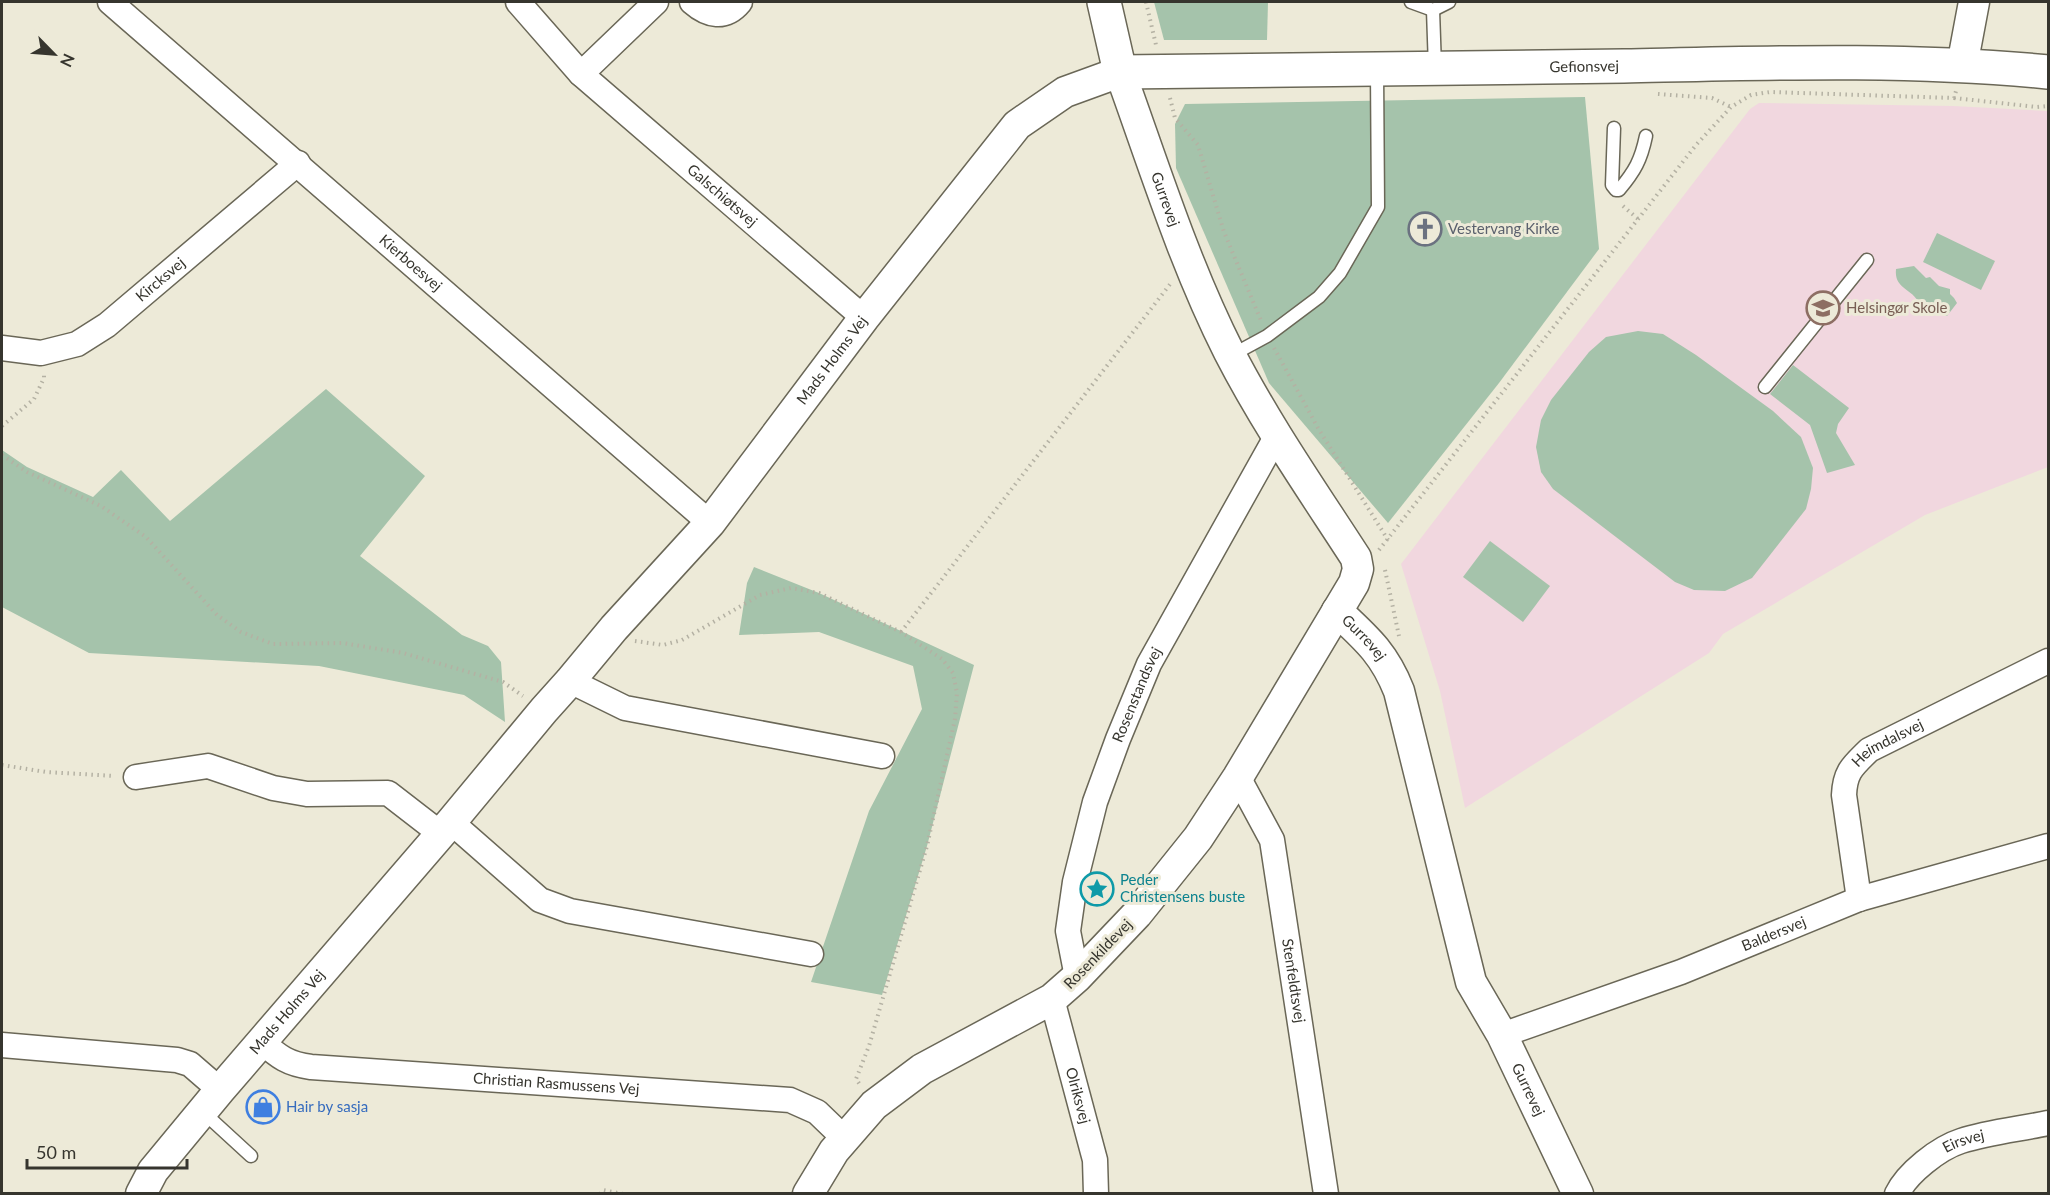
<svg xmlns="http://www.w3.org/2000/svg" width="2050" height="1195" font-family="Lato,sans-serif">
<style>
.education{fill:#f1d7df}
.green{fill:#a5c3ab}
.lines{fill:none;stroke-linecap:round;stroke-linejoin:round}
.service-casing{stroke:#6a6757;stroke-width:15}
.minor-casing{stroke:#6a6757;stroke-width:27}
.tertiary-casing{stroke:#6a6757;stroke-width:33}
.secondary-casing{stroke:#6a6757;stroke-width:36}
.path{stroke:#b4b1a3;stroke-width:4;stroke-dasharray:1.5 4.5;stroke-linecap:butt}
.service{stroke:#fff;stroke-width:12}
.minor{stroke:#fff;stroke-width:24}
.tertiary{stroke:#fff;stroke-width:30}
.secondary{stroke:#fff;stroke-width:33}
.labels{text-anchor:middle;stroke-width:6;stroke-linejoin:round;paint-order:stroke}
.street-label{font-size:15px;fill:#36352e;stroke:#edead8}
.worship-label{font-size:15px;fill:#5b616d;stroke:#edead8;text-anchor:start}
.education-label{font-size:15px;fill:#785e54;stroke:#edead8;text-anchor:start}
.culture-label{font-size:15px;fill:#0d838f;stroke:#edead8;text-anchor:start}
.shop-label{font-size:15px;fill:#366cbe;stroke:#edead8;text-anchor:start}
</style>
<rect width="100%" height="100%" fill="#edead8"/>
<!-- education -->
<path class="education" d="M1759 103 1953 106 2048 111V467L1925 515 1723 634 1709 653 1465 808 1440 691 1401 564 1750 109Z"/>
<!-- green -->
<g class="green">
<path d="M1154 2H1268L1267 40H1164Z"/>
<path d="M1585 97 1599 249 1499 383 1388 523 1269 383 1176 168 1175 124 1185 104Z"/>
<path d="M1937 233 1995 261 1981 290 1923 262Z"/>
<path d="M1914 266 1926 278 1930 277 1939 286 1950 289V294L1954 298 1957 303 1947 316 1930 311 1927 303 1925 300 1918 301C1910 288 1894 288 1896 269Z"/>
<path d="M1638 331 1663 334 1696 355 1773 411 1801 437 1813 468 1811 489 1806 509 1752 578 1725 591 1694 590 1675 582 1553 489 1541 472 1536 447 1541 420 1551 400 1589 352 1606 337Z"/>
<path d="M1793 365 1849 408 1838 424 1836 433 1855 465 1827 473 1810 425 1770 394Z"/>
<path d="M326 389 425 476 360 556 462 635 488 646 501 662 505 722 464 695 319 666 89 653 2 607V450L27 467 93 497 121 470 170 521Z"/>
<path d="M1490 541 1550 586 1523 622 1463 577Z"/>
<path d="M754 567 819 593 974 665 927 846 882 995 811 982 869 811 922 709 913 666 819 632 739 635 747 583Z"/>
</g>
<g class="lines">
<!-- service casing -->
<g class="service-casing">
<g id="service">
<path d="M1411 2 1433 10 1449 2"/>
<path d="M1433 10 1435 68"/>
<path d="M1614 128 1612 185 1616 190H1619C1635 171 1641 160 1646 136"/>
<path d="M1232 355 1267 336 1319 297 1340 273 1378 207 1377 71"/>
<path d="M1765 387 1867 260"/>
<path d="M203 1112 251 1156"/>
</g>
</g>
<!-- minor casing -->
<g class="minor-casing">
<g id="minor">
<path id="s1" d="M110 2 710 523"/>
<path id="s2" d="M518 2 581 74 864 318"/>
<path d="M692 2C708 16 725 20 740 2"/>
<path d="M581 74 656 2"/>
<path id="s3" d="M2 348 41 353 77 344 107 325 298 163"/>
<path d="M570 681 625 708 882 756"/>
<path d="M136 777 208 766 273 788 307 794 388 793 441 834"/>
<path id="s4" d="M1238 777 1272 840 1326 1194"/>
<path d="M451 822 540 900 570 911 811 954"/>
<path id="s5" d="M1859 899 1844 795C1845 771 1853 766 1869 750L2048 661"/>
<path id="s6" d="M1077 977 1068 931 1075 882 1095 802 1118 739 1149 664 1276 437"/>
<path id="s7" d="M1052 999 1095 1160 1096 1194"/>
<path id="s8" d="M1502 1035 1681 972 1859 899 2048 846"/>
<path id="s9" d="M262 1042C279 1057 288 1064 311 1067L790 1100 817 1112 844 1138"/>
<path d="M2 1045 177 1060 190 1064 220 1090"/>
<path id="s10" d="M1897 1194C1907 1173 1939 1148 1961 1141 1988 1132 2020 1129 2048 1123"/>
</g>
</g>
<!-- tertiary casing -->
<g class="tertiary-casing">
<g id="tertiary">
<path d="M1962 66 1974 2"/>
<path id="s11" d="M1337 611C1366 638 1384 653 1399 691L1471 982 1502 1035 1578 1194"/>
<path id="s12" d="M141 1194 153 1171 220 1090 451 822 544 710 570 681 614 628 710 523 864 318 1017 125 1065 92 1120 72C1154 166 1184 263 1229 352 1266 424 1312 490 1356 558L1358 569 1354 583 1238 777 1198 838 1137 914 1077 977 1052 999 922 1069 874 1105 834 1151 808 1194"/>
</g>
</g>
<!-- secondary casing -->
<g class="secondary-casing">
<g id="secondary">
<path id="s13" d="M1104 2 1120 72C1288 71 1456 69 1624 66 1765 63 1908 58 2048 72"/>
</g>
</g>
<!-- path -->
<g class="path">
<path d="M1146 2 1156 45"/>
<path d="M1658 94 1712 98 1731 107"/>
<path d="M1170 98 1175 118 1198 145 1224 232 1262 323"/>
<path d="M1954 98 2037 107 2048 106"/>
<path d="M1623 206 1638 219"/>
<path d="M1274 348 1318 428 1388 540"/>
<path d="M2 426 34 399 44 378V375"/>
<path d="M2 455 27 472 101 506 146 537 217 615 241 632 273 644 343 643 403 653 503 682 523 696"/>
<path d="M1379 550 1696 145 1731 107 1751 95 1770 92 1954 98 1956 91"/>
<path d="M1385 570 1399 636"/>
<path d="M901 632 1171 283"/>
<path d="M635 641 663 645 682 640 760 595 791 588 819 593 901 632 942 659 953 673 957 693 955 719 927 846 869 1046 856 1079 861 1086"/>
<path d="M2 765 46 772 115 776"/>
<path d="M600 1194 603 1190 623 1194"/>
</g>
<!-- service -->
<use href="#service" class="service"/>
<!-- minor -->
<use href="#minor" class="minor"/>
<!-- tertiary -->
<use href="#tertiary" class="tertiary"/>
<!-- secondary -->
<use href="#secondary" class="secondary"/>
</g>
<!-- icons -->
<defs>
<g id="church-ring" transform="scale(1.725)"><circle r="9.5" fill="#edead8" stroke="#6b7280" stroke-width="1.5"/><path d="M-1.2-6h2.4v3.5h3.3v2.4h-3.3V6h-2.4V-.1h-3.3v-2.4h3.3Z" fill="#6b7280"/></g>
<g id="school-ring" transform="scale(1.725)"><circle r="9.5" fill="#edead8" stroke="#8d6e63" stroke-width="1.5"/><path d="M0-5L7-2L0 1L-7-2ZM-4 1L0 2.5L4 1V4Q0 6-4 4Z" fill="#8d6e63"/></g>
<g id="sight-ring" transform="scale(1.725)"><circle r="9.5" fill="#edead8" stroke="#0f9aa8" stroke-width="1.5"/><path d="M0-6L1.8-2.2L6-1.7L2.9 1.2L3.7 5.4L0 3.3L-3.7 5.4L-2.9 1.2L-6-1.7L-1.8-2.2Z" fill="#0f9aa8"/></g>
<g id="shop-ring" transform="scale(1.725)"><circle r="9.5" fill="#edead8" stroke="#3f7fe0" stroke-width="1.5"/><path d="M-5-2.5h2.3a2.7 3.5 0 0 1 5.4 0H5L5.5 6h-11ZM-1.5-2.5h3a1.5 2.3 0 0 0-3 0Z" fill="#3f7fe0"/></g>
</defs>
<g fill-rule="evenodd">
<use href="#church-ring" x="1425" y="229"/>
<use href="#school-ring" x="1823" y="308"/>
<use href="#sight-ring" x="1097" y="889"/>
<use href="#shop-ring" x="263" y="1107"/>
</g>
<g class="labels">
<!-- street labels -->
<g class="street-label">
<text dy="5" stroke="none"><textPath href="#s13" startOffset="536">Gefionsvej</textPath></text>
<text dy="5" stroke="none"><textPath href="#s2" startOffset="282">Galschiøtsvej</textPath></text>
<text dy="5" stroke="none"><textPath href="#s12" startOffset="1635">Gurrevej</textPath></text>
<text dy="5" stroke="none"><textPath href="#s1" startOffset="398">Kierboesvej</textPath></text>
<text dy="5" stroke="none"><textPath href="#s3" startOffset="182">Kircksvej</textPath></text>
<text dy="5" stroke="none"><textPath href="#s12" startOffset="1084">Mads Holms Vej</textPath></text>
<text dy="5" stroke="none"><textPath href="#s11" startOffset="38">Gurrevej</textPath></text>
<text dy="5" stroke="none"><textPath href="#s6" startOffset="294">Rosenstandsvej</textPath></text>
<text dy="5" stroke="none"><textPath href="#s5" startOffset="178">Heimdalsvej</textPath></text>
<text dy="5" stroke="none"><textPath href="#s8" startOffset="290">Baldersvej</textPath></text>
<text transform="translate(1098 954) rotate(-46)" y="5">Rosenkildevej</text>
<text dy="5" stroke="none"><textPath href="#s4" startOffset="214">Stenfeldtsvej</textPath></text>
<text dy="5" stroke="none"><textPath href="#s12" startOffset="234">Mads Holms Vej</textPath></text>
<text dy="5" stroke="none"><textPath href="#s9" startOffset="302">Christian Rasmussens Vej</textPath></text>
<text dy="5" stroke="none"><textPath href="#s11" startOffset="524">Gurrevej</textPath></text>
<text dy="5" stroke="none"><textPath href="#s7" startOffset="100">Olriksvej</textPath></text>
<text dy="5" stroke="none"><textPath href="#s10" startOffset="87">Eirsvej</textPath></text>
</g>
<!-- worship labels -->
<g class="worship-label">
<text x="1448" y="234">Vestervang Kirke</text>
</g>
<!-- education labels -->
<g class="education-label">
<text x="1846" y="313">Helsingør Skole</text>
</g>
<!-- culture labels -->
<g class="culture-label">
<text x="1120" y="885">Peder<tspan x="1120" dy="17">Christensens buste</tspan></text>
</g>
<!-- shop labels -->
<g class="shop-label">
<text x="286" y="1112">Hair by sasja</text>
</g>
</g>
<!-- border -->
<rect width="2050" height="1195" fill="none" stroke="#36352e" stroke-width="6"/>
<!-- north arrow -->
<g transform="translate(54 54) rotate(115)" stroke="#edead8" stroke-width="4.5" paint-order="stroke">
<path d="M0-4.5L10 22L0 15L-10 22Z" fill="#36352e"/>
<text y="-9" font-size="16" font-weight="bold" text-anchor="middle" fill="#36352e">N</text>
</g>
<!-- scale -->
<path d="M27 1159v9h160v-9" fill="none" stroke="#36352e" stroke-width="3"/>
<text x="36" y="1159" font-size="18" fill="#36352e" stroke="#edead8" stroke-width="4.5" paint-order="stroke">50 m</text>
</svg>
